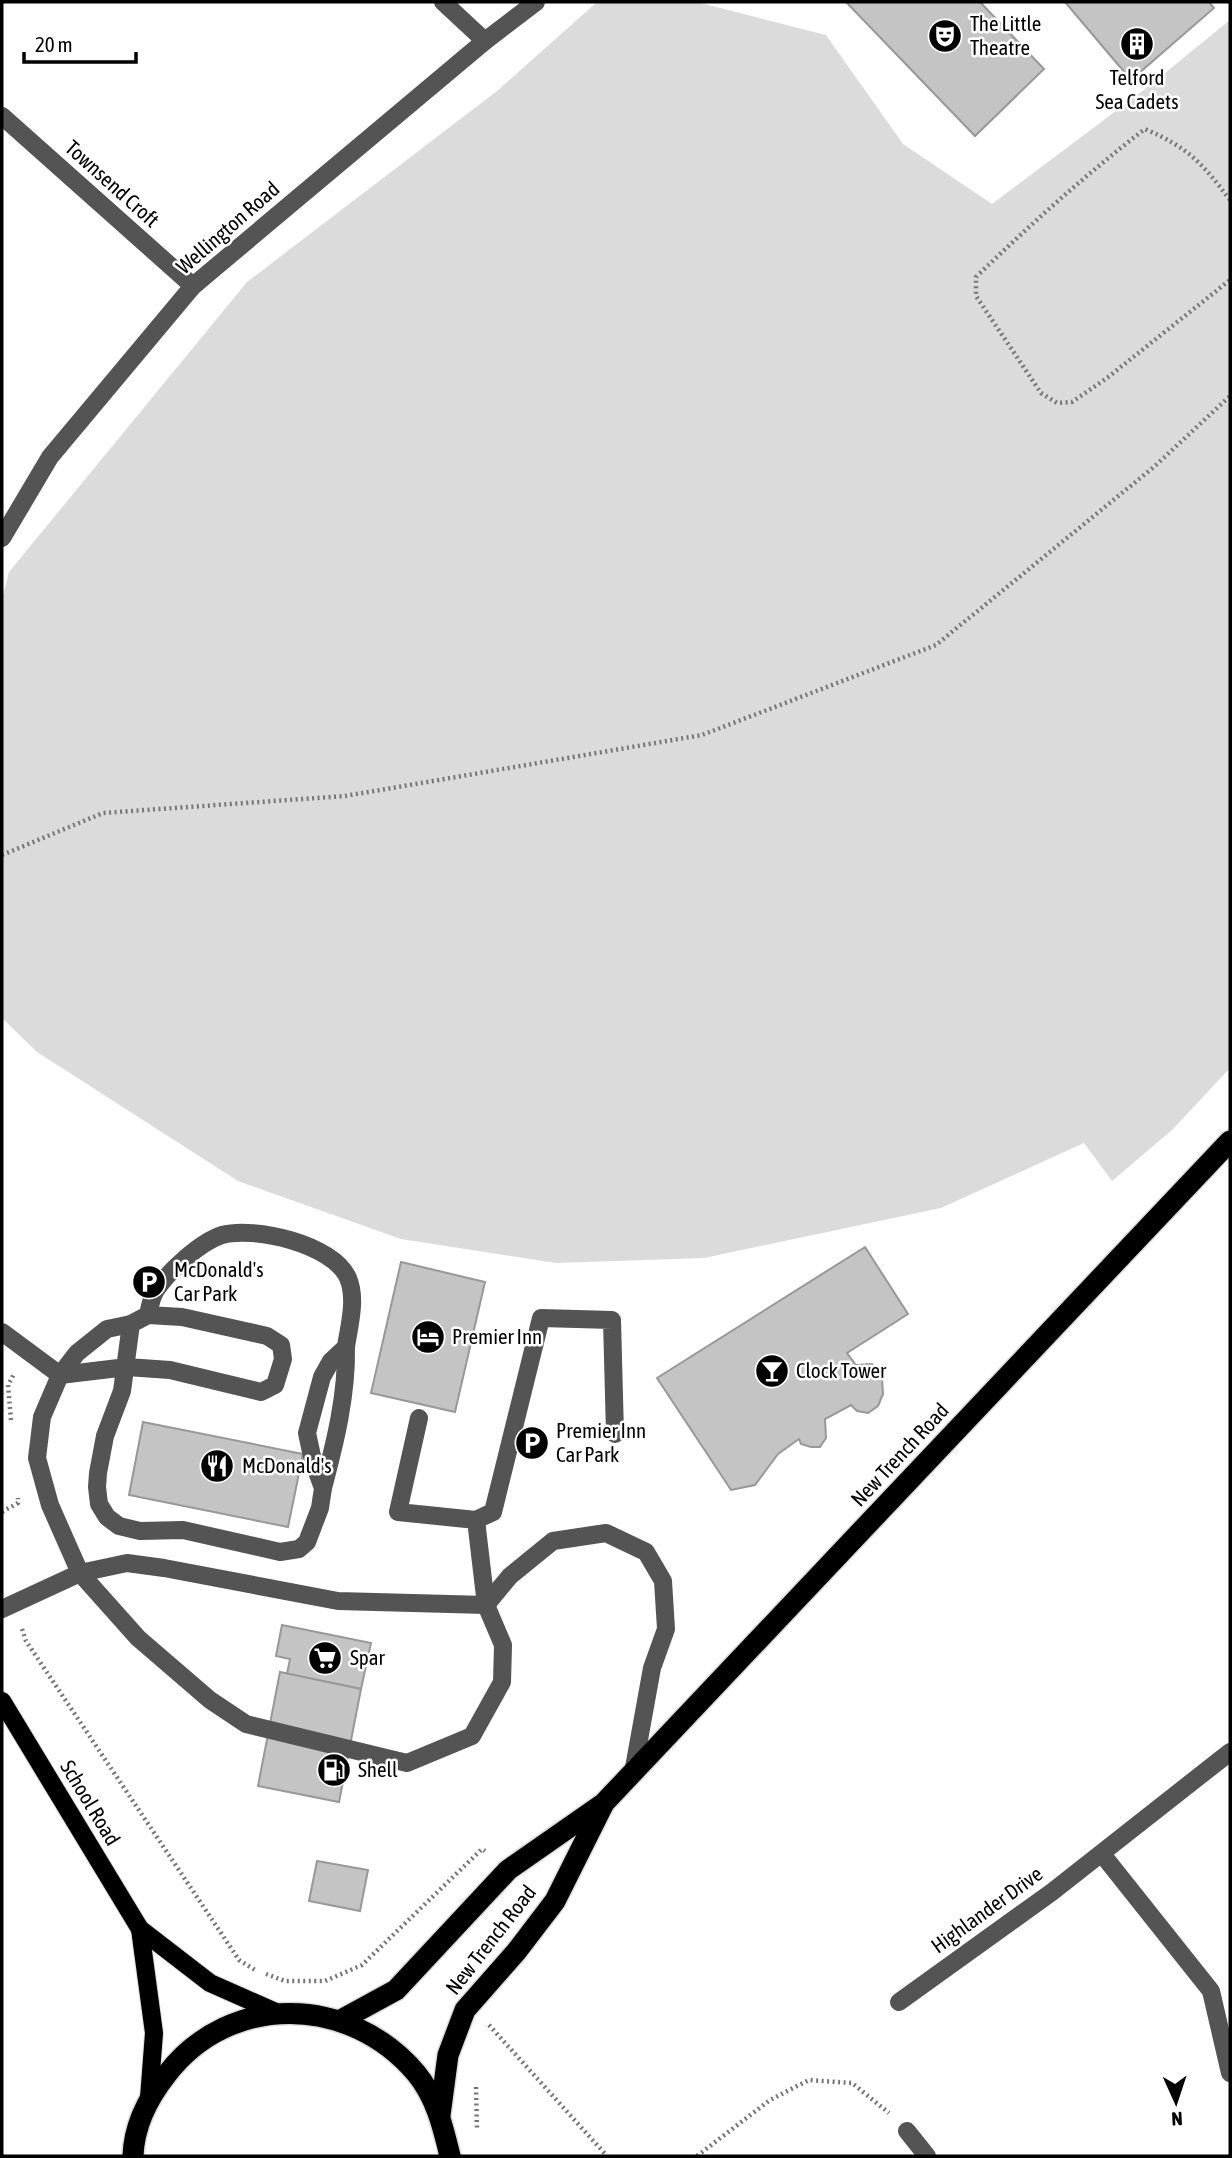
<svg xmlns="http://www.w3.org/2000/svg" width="1232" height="2158" font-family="'Asap Condensed',sans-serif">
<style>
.green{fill:#dbdbdb}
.building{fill:#c4c4c4;stroke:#989898;stroke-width:2}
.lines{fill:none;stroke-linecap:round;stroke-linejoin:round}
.major-casing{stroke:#dbdbdb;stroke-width:20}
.highway-casing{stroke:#dbdbdb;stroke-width:24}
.path{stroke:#767676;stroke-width:4.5;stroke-dasharray:2 3.5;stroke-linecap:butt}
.minor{stroke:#545454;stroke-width:18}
.major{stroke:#000;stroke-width:18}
.highway{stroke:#000;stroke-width:21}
.labels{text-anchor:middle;stroke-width:5;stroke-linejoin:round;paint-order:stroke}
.poi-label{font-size:21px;fill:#000;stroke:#fff;text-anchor:start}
.street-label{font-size:21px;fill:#000;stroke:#fff}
</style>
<rect width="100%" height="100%" fill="#fff"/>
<!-- green -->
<path class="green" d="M597 2H697L826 35 903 144 992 204 1149 86 1230 20V1068L1172 1130 1112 1181 1084 1143 941 1208 704 1258 556 1263 401 1239 238 1181 37 1052 2 1018V599L9 572 247 282 497 91Z"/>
<!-- building -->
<g class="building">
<path d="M846 2H980L1044 69 975 136Z"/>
<path d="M1065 2H1209L1214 8 1131 80Z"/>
<path d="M865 1247 908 1314 847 1353 856 1365 872 1364 882 1378 883 1394 878 1406 868 1413 857 1411 851 1405 825 1419 826 1438 820 1447H811L801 1444 799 1439 778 1454 755 1485 731 1490 657 1378Z"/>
<path d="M401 1262 485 1282 455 1412 371 1393Z"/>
<path d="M143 1422 303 1454 288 1527 129 1495Z"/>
<path d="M282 1625 371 1643 361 1689 287 1674 290 1659 276 1656Z"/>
<path d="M280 1672 361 1689 339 1802 258 1786Z"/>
<path d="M317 1861 368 1870 360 1911 309 1901Z"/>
</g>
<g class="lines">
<!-- major casing -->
<g class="major-casing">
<g id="major">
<path d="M2 1701 140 1929 210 1983 278 2013"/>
<path d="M140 1929 154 2033 149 2098"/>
</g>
</g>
<!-- highway casing -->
<g class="highway-casing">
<g id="highway">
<path d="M341 2020 396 1990 508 1870 604 1803 1230 1141"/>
<path d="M440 2115 448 2055 465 2010 516 1952 555 1901 603 1805"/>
<path d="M133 2156C134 2126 148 2098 167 2074 230 1992 350 1995 416 2073 436 2097 443 2127 450 2156"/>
</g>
</g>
<!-- path -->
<g class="path">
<path d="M1230 200C1202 163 1189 148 1145 129 1085 175 1030 225 976 277V296L1041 393 1057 403 1072 402 1107 378 1230 280"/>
<path d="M2 855 103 813 345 796 702 735 936 645 1155 466 1230 396"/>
<path d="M11 1420 8 1385 14 1374"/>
<path d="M2 1512 18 1503V1498"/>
<path d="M22 1629 26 1641 239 1960 255 1970"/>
<path d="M266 1974 285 1981H325L362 1965 482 1849 485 1851"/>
<path d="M489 2025 607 2156"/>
<path d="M476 2087 477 2130"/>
<path d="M697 2156 770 2100 809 2080 852 2083 889 2113"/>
</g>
<!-- minor -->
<g class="minor">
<path d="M443 2 485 41"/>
<path d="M2 116 193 286"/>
<path d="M2 538 50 457 193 286 485 41 536 2"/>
<path d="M131 1324 107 1329 77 1353 60 1375 42 1417 37 1458 50 1505 80 1573 138 1638 210 1700 246 1724 407 1763 472 1736 502 1682 503 1645 486 1605 476 1520 398 1512 419 1418"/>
<path d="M2 1332 60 1375 127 1367 170 1370 261 1392 275 1385 283 1359 281 1345 267 1336 182 1317 148 1315 131 1324 122 1391 105 1436 98 1473 97 1487 99 1504 107 1517 119 1526 140 1531 183 1530 280 1552 299 1549 307 1542 320 1508 323 1488 313 1461 307 1433 322 1377 331 1361 346 1347C349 1326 357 1299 348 1278 333 1244 254 1226 222 1235 200 1242 169 1271 156 1290 151 1298 150 1306 148 1315"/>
<path d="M323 1488C335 1443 347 1395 346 1347"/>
<path d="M476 1520 493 1512 541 1318 612 1320 615 1434"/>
<path d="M486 1605 510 1576 553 1541 606 1533 646 1552 663 1581 666 1629 652 1668 633 1773"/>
<path d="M2 1609 80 1573 127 1563 164 1568 338 1601 486 1605"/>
<path d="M1102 1854 1211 1991 1230 2073"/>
<path d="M899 2002 1052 1892 1230 1752"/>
<path d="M907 2131 927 2156"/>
</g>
<!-- major -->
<use href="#major" class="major"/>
<!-- highway -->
<use href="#highway" class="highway"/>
</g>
<!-- icons -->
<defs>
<g id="theatre-disc" transform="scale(1.75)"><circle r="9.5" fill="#000" stroke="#fff"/><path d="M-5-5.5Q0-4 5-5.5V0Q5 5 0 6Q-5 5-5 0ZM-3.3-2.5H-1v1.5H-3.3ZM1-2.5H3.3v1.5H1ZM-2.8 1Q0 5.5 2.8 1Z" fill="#fff"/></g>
<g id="building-disc" transform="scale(1.75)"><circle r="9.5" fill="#000" stroke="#fff"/><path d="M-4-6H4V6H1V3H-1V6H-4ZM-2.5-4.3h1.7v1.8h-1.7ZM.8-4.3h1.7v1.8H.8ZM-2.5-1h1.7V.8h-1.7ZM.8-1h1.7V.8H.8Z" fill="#fff"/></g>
<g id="parking-disc" transform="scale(1.75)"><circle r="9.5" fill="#000" stroke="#fff"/><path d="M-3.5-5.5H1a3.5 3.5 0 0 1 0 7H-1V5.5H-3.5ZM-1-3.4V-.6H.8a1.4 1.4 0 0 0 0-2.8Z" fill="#fff"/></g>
<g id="hotel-disc" transform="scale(1.75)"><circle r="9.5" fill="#000" stroke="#fff"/><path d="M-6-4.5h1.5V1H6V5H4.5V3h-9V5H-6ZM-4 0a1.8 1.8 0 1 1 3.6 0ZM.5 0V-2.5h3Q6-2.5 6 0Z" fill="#fff"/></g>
<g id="bar-disc" transform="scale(1.75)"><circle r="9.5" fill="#000" stroke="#fff"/><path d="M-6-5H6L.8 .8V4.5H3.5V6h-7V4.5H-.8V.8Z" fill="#fff"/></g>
<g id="restaurant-disc" transform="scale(1.75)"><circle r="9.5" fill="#000" stroke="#fff"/><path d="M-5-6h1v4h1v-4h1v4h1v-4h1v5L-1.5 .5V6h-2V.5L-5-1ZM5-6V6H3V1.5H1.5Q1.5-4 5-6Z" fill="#fff"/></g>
<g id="supermarket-disc" transform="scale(1.75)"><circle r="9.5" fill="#000" stroke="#fff"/><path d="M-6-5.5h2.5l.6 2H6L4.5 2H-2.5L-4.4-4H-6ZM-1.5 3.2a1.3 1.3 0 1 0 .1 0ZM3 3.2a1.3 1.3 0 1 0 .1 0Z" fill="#fff"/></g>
<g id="fuel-disc" transform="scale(1.75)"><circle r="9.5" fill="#000" stroke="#fff"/><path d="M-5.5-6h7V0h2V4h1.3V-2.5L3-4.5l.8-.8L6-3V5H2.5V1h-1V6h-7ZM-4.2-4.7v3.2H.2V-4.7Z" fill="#fff"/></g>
</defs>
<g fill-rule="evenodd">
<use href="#theatre-disc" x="945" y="36"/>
<use href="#building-disc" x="1137" y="44"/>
<use href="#parking-disc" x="149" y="1282"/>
<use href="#hotel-disc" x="428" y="1337"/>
<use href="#bar-disc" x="772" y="1371"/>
<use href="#parking-disc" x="532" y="1443"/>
<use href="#restaurant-disc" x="217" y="1466"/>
<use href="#supermarket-disc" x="325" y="1658"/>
<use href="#fuel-disc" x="334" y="1770"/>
</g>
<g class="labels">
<!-- poi labels -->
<g class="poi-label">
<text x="970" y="31">The Little<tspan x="970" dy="24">Theatre</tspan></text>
<text x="1137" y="85" text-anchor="middle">Telford<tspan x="1137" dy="24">Sea Cadets</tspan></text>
<text x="174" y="1277">McDonald's<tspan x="174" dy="24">Car Park</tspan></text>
<text x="452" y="1344">Premier Inn</text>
<text x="796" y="1378">Clock Tower</text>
<text x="556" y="1438">Premier Inn<tspan x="556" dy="24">Car Park</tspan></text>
<text x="242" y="1473">McDonald's</text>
<text x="350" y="1665">Spar</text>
<text x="358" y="1777">Shell</text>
</g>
<!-- street labels -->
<g class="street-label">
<text transform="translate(112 184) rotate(42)" y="7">Townsend Croft</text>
<text transform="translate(228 228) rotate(-41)" y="7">Wellington Road</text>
<text transform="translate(900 1455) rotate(-47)" y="7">New Trench Road</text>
<text transform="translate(90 1803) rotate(59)" y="7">School Road</text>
<text transform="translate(987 1910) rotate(-36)" y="7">Highlander Drive</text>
<text transform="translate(491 1940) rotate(-52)" y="7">New Trench Road</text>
</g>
</g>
<!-- border -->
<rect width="1232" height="2158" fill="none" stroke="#000000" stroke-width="7"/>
<!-- north arrow -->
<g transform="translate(1176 2102) rotate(177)" stroke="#ffffff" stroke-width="5" paint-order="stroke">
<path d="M0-5L12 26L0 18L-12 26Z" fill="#000000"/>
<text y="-10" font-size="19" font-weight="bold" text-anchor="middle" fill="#000000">N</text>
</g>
<!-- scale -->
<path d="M24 52v10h112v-10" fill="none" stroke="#000000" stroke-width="3.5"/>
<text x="35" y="52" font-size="21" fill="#000000" stroke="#ffffff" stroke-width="5" paint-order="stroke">20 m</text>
</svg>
